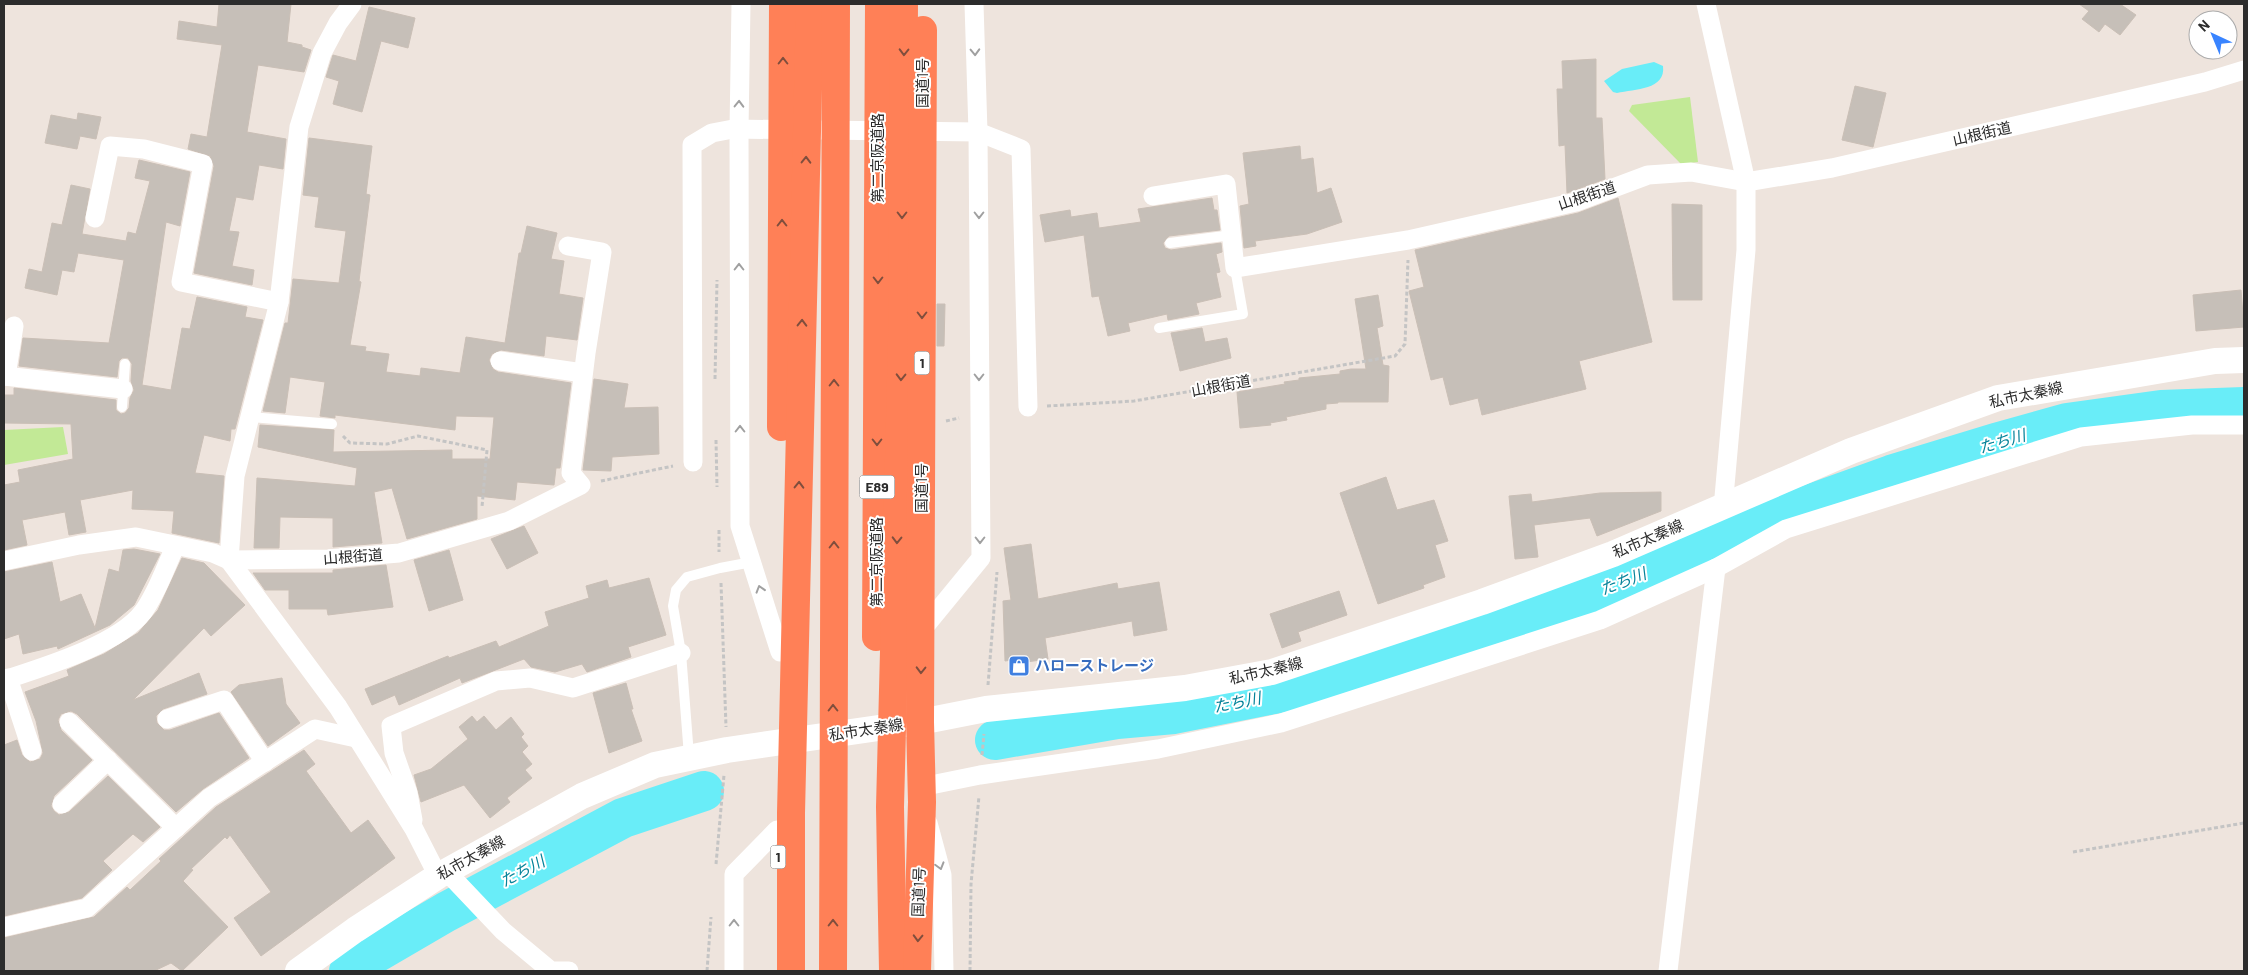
<svg xmlns="http://www.w3.org/2000/svg" width="2248" height="975" font-family="Barlow,'Noto Sans JP',sans-serif">
<style>
.green{fill:#c2e996}
.water{fill:#69edf8}
.lines{fill:none;stroke-linecap:round;stroke-linejoin:round}
.river{stroke:#69edf8;stroke-width:40}
.building{fill:#c6bfb8;stroke:#cabfb6}
.path{stroke:#c4c4c4;stroke-width:3;stroke-dasharray:4 2.5;stroke-linecap:butt}
.lane{stroke:#fff;stroke-width:10}
.street{stroke:#fff;stroke-width:19}
.secondary{stroke:#fff;stroke-width:26}
.highway{stroke:#ff8057;stroke-width:28}
.oneway{stroke:#804e3d}
.oneway2{stroke:#a0a0a0}
.labels{text-anchor:middle;stroke-width:4;stroke-linejoin:round;paint-order:stroke}
.shield{fill:#fff;stroke:#6b6b6b;stroke-width:1}
.shield-label{font-size:14px;font-weight:bold;fill:#2c2c2c}
.street-label{font-size:15px;fill:#2c2c2c;stroke:#fff}
.shop-label{font-size:15px;font-weight:bold;fill:#366cbe;stroke:#fff;text-anchor:start}
.water-label{font-size:16px;font-style:italic;fill:#048299;stroke:#fff}
</style>
<rect width="100%" height="100%" fill="#eee4dd"/>
<!-- green -->
<g class="green">
<path d="M1690 97 1698 162 1681 164 1629 111 1632 105Z"/>
<path d="M63 427 68 454 4 465V430Z"/>
</g>
<!-- water -->
<path class="water" d="M1654 62 1663 66C1666 90 1635 89 1617 93L1613 92 1604 81 1622 69Z"/>
<g class="lines">
<!-- river -->
<g class="river">
<path d="M995 740 1117 719 1174 714 1329 683 1399 663 1535 615 1674 561 1744 528 1891 475 1996 443 2067 423 2161 410 2244 407"/>
<path d="M349 971 374 954 446 912 623 818 704 791"/>
</g>
</g>
<!-- building -->
<g class="building">
<path d="M219 4H291L287 42 302 45V47L311 50 304 72 258 65 247 132 286 139 283 169 259 165 253 200 236 197 229 231 239 232 232 266 254 270 252 285 194 273 214 166 210 156 188 149 191 134 207 137 222 45 177 39 179 21 217 27Z"/>
<path d="M2079 4H2120L2136 15 2120 35 2105 24 2099 32 2082 19 2089 11Z"/>
<path d="M369 7 415 18 408 48 381 41 362 112 333 104 339 81 326 77 333 55 356 61Z"/>
<path d="M1596 59V118H1602L1605 179 1567 193 1565 145 1559 146 1557 89H1563L1562 61Z"/>
<path d="M1855 86 1886 93 1873 147 1842 140Z"/>
<path d="M78 113 101 117 96 139 80 136 77 149 45 143 51 115 77 120Z"/>
<path d="M309 138 372 146 366 194 370 195 359 281 361 282 350 345 366 347 365 351 389 354 386 372 420 376 421 368 460 373 466 337 505 343 519 253H521L527 226 557 233 551 259 564 261 559 294 583 298 577 340 546 336 544 356 501 350 492 354 489 360 493 369 498 372 571 383 560 468H556L554 485 517 482 515 500 477 496V519L407 539 392 488 374 492 382 543 333 547V518L280 517 279 548H254L257 478 355 486 357 468 258 447 260 425 334 430 333 452 452 450V459H490L494 417 456 416 455 430 335 415V418L320 416 325 382 290 377 285 413 263 411 285 323H288L293 279 339 283 346 231 315 227 319 197 303 195Z"/>
<path d="M1300 146 1301 160 1313 158 1317 193 1331 188 1342 222 1307 234 1255 241 1256 246 1244 248 1240 206 1249 204 1243 153Z"/>
<path d="M139 160 190 172 180 226 166 222 142 385 171 390 182 328 190 329 197 297 247 307 245 317 263 320 235 429H231L230 441 204 435 195 473 224 476 219 543 172 533 174 511 132 509 133 490 80 500 86 532 69 535 65 512 22 520 27 545 4 550V485L20 482 18 470 73 459 71 424 4 423V395H14V388L116 400V410L121 414 125 413 129 408 130 398 134 390 131 381 132 364 128 358H122L119 361 117 377 19 366 23 338 109 343 124 260 78 253 74 272 62 270 57 295 25 288 29 269 42 272 52 223 62 225 71 185 90 189 82 234 126 241 128 232 136 234 150 181 135 178Z"/>
<path d="M1212 198 1214 210H1217L1220 230 1169 236 1163 243 1165 248 1171 250 1221 243 1222 252 1216 254 1220 272 1216 273 1221 297 1196 303 1199 314 1168 320 1167 314 1128 323 1130 331 1108 336 1099 296 1092 297 1084 235 1045 242 1040 215 1070 210 1071 217 1097 213 1099 228 1141 222 1138 209Z"/>
<path d="M1618 198 1652 342 1579 361 1586 389 1482 415 1478 398 1450 405 1443 377 1431 380 1409 291 1424 287 1415 250 1578 213Z"/>
<path d="M1672 204 1702 205V300H1673Z"/>
<path d="M2241 290 2244 327 2196 331 2193 295Z"/>
<path d="M1378 295 1383 326 1377 328 1383 365 1389 366 1388 402H1338V403L1326 404V409L1286 417 1287 420 1270 423 1271 425 1240 428 1237 392 1285 384 1284 382 1299 380V378L1340 374V371L1351 369H1366L1355 299Z"/>
<path d="M937 304H945L944 346H937Z"/>
<path d="M1202 328 1205 342 1227 338 1231 358 1180 371 1171 333Z"/>
<path d="M594 379 628 384 624 408 658 407 659 454 612 457 611 471 583 470Z"/>
<path d="M1386 477 1397 510 1434 500 1448 541 1435 545 1445 577 1423 585 1424 588 1378 604 1340 493Z"/>
<path d="M1661 492V511L1597 536 1590 518 1534 525 1538 557 1515 559 1509 496 1531 494 1532 502 1600 493Z"/>
<path d="M524 526 538 553 507 569 491 539Z"/>
<path d="M1031 544 1038 599 1117 583 1118 589 1159 582 1167 630 1134 636 1132 621 1045 638 1048 659 1012 664V660L1005 661 1003 601 1011 600 1004 548Z"/>
<path d="M134 549 160 554 134 605 110 625 58 649 57 646 23 654 19 634 4 639V572L52 562 60 602 81 594 95 628 109 569 119 572 123 550Z"/>
<path d="M449 550 463 600 429 611 414 560Z"/>
<path d="M182 558 204 563 245 605 211 636 204 628 133 700 199 673 207 694 163 709 156 716 157 723 164 730H170L219 713 249 758 203 789 176 812 77 714 71 711 61 714 58 720 61 730 92 760 54 796 51 806 54 811 59 815 69 812 108 776 160 827 143 842 133 834 103 861 112 870 82 898 4 916V745L17 740 22 755 30 762 40 759 43 753 36 721 25 692 69 676 67 670 104 654 138 633 158 610Z"/>
<path d="M386 565 393 607 328 615 327 609H289V590H265L253 573H333V570Z"/>
<path d="M649 578 666 635 628 647 631 657 587 672 582 664 555 672 531 667 524 659 462 683 460 678 399 705 395 695 372 705 365 689 448 656 449 658 496 641 499 647 549 626 545 612 589 598 586 586 607 580 609 588Z"/>
<path d="M1339 591 1347 615 1298 632 1301 641 1282 648 1270 614Z"/>
<path d="M282 678 286 704 300 723 268 746 231 692 239 685Z"/>
<path d="M626 683 633 709H631L642 741 609 753 593 693Z"/>
<path d="M472 716 477 722 484 716 496 730 511 717 524 734 521 737 528 746 522 752 532 764 525 770 532 778 507 798 510 802 490 818 464 785 421 802 414 775 431 769 468 739 459 727Z"/>
<path d="M304 750 315 764 306 771 351 833 368 820 395 858 261 956 234 918 271 892 230 835 227 839 225 837 191 869 193 870 183 881 228 927 182 971 171 963 154 971H4V938L94 917 127 887 130 890 161 861 159 859 216 807Z"/>
</g>
<g class="lines">
<!-- path -->
<g class="path">
<path d="M715 379 717 280"/>
<path d="M1047 406 1134 401 1395 356 1405 344 1408 260"/>
<path d="M946 421 959 418"/>
<path d="M343 436 350 443 387 444 418 436 487 450 482 507"/>
<path d="M716 440 717 487"/>
<path d="M601 481 673 466"/>
<path d="M719 530V552"/>
<path d="M721 583 726 727"/>
<path d="M988 685 997 572"/>
<path d="M982 755 984 734"/>
<path d="M2073 852 2244 823"/>
<path d="M716 864 724 775"/>
<path d="M707 971 711 917"/>
<path d="M970 971 971 884 979 796"/>
</g>
<!-- lane -->
<g class="lane">
<path d="M1170 243 1232 235"/>
<path d="M1159 328 1243 314 1235 268"/>
<path d="M122 407 125 364"/>
<path d="M250 417 332 424"/>
<path d="M689 756 681 653 673 606 676 590 687 577 720 568 752 562"/>
</g>
<!-- street -->
<g class="street">
<path d="M352 4 338 23 322 53 299 127 279 302 235 476 229 560 338 707 414 829 438 876"/>
<path d="M741 4 739 130 740 526 780 652"/>
<path d="M1706 4 1746 182V250L1723 508"/>
<path d="M1153 196 1226 184 1235 268 1408 240 1576 202 1648 175 1691 172 1746 182 1832 168 2205 82 2244 70"/>
<path d="M95 218 110 146 144 149 203 164 181 282 279 302"/>
<path d="M500 361 583 373"/>
<path d="M4 376 123 389"/>
<path d="M6 376 14 326"/>
<path d="M693 462 692 145 712 133 733 129 978 132 1021 149 1028 407"/>
<path d="M4 561 79 545 136 537 213 553 229 560 328 559 399 553 509 521 581 485 571 473 586 353 602 252 568 246"/>
<path d="M922 630 981 558 978 132 974 4"/>
<path d="M8 678 32 751"/>
<path d="M4 680C43 667 118 645 143 612 157 593 165 568 175 547"/>
<path d="M167 719 224 700 265 762"/>
<path d="M69 722 176 828"/>
<path d="M921 787 980 775 1158 749 1281 723 1600 620 1716 568 1786 529 2081 437 2192 425H2244"/>
<path d="M62 804 108 760"/>
<path d="M413 820 408 793 394 753 391 726 496 681 530 678 573 688 681 653"/>
<path d="M928 823 942 875 944 971"/>
<path d="M447 872 503 931 551 971H569"/>
<path d="M4 927 87 908 209 798 315 729 356 738"/>
<path d="M734 971V874L777 830"/>
<path d="M1668 971 1716 568"/>
</g>
<!-- secondary -->
<path class="secondary" d="M298 971 355 930 438 876 582 796 655 765 727 750 920 722 986 709 1185 688 1272 672 1482 602 1613 554 1851 451 1998 398 2215 361 2244 360"/>
<!-- highway -->
<g class="highway">
<path d="M781 427 783 4"/>
<path d="M876 637 879 4"/>
<path d="M791 971V813L810 4"/>
<path d="M833 971 836 4"/>
<path d="M893 971 890 807 902 340 904 4"/>
<path d="M917 971 922 802 920 722 923 30"/>
</g>
</g>
<!-- one-way arrows -->
<defs><path id="oneway-chevron" d="M-2-3.5L2.5 0L-2 3.5" fill="none" stroke-width="1.6" stroke-linecap="round" stroke-linejoin="round" transform="scale(1.25)"/></defs>
<g class="oneway">
<use href="#oneway-chevron" transform="translate(904 52) rotate(91)"/>
<use href="#oneway-chevron" transform="translate(783 61) rotate(-90)"/>
<use href="#oneway-chevron" transform="translate(806 160) rotate(-89)"/>
<use href="#oneway-chevron" transform="translate(902 215) rotate(90)"/>
<use href="#oneway-chevron" transform="translate(782 223) rotate(-90)"/>
<use href="#oneway-chevron" transform="translate(878 280) rotate(90)"/>
<use href="#oneway-chevron" transform="translate(922 315) rotate(90)"/>
<use href="#oneway-chevron" transform="translate(802 323) rotate(-89)"/>
<use href="#oneway-chevron" transform="translate(901 377) rotate(91)"/>
<use href="#oneway-chevron" transform="translate(834 383) rotate(-90)"/>
<use href="#oneway-chevron" transform="translate(877 442) rotate(90)"/>
<use href="#oneway-chevron" transform="translate(799 485) rotate(-89)"/>
<use href="#oneway-chevron" transform="translate(897 540) rotate(91)"/>
<use href="#oneway-chevron" transform="translate(834 545) rotate(-90)"/>
<use href="#oneway-chevron" transform="translate(921 670) rotate(91)"/>
<use href="#oneway-chevron" transform="translate(833 708) rotate(-90)"/>
<use href="#oneway-chevron" transform="translate(833 923) rotate(-90)"/>
<use href="#oneway-chevron" transform="translate(918 938) rotate(92)"/>
</g>
<g class="oneway2">
<use href="#oneway-chevron" transform="translate(975 52) rotate(88)"/>
<use href="#oneway-chevron" transform="translate(739 104) rotate(-89)"/>
<use href="#oneway-chevron" transform="translate(979 215) rotate(90)"/>
<use href="#oneway-chevron" transform="translate(739 267) rotate(-90)"/>
<use href="#oneway-chevron" transform="translate(979 377) rotate(90)"/>
<use href="#oneway-chevron" transform="translate(740 429) rotate(-90)"/>
<use href="#oneway-chevron" transform="translate(980 540) rotate(90)"/>
<use href="#oneway-chevron" transform="translate(760 589) rotate(-107)"/>
<use href="#oneway-chevron" transform="translate(940 866) rotate(74)"/>
<use href="#oneway-chevron" transform="translate(734 923) rotate(-90)"/>
</g>
<!-- icons -->
<defs>
<g id="shop-square" transform="scale(1.125)"><rect x="-9" y="-9" width="18" height="18" rx="4" fill="#3f7fe0" stroke="#fff"/><path d="M-5-2.5h2.3a2.7 3.5 0 0 1 5.4 0H5L5.5 6h-11ZM-1.5-2.5h3a1.5 2.3 0 0 0-3 0Z" fill="#fff"/></g>
</defs>
<g fill-rule="evenodd">
<use href="#shop-square" x="1019" y="666"/>
</g>
<g class="labels">
<!-- shield labels -->
<g class="shield">
<rect x="914.5" y="351.5" width="15" height="23" rx="4"/>
<rect x="859.5" y="475.5" width="35" height="23" rx="4"/>
<rect x="770.5" y="845.5" width="15" height="23" rx="4"/>
</g>
<g class="shield-label">
<text x="922" y="368">1</text>
<text x="877" y="492">E89</text>
<text x="778" y="862">1</text>
</g>
<!-- street labels -->
<g class="street-label">
<text transform="translate(923 83) rotate(-90)" y="5">国道1号</text>
<text transform="translate(1982 134) rotate(-13)" y="5">山根街道</text>
<text transform="translate(878 158) rotate(-90)" y="5">第二京阪道路</text>
<text transform="translate(1587 196) rotate(-18)" y="5">山根街道</text>
<text transform="translate(1221 386) rotate(-10)" y="5">山根街道</text>
<text transform="translate(2026 395) rotate(-12)" y="5">私市太秦線</text>
<text transform="translate(922 488) rotate(-90)" y="5">国道1号</text>
<text transform="translate(1648 539) rotate(-23)" y="5">私市太秦線</text>
<text transform="translate(353 557) rotate(-4)" y="5">山根街道</text>
<text transform="translate(877 562) rotate(-90)" y="5">第二京阪道路</text>
<text transform="translate(1266 671) rotate(-13)" y="5">私市太秦線</text>
<text transform="translate(866 730) rotate(-9)" y="5">私市太秦線</text>
<text transform="translate(471 858) rotate(-29)" y="5">私市太秦線</text>
<text transform="translate(919 892) rotate(-88)" y="5">国道1号</text>
</g>
<!-- shop labels -->
<g class="shop-label">
<text x="1035" y="671">ハローストレージ</text>
</g>
<!-- water labels -->
<g class="water-label">
<text transform="translate(2002 441) rotate(-16)" y="6">たち川</text>
<text transform="translate(1623 581) rotate(-21)" y="6">たち川</text>
<text transform="translate(1237 702) rotate(-11)" y="6">たち川</text>
<text transform="translate(522 871) rotate(-28)" y="6">たち川</text>
</g>
</g>
<!-- border -->
<rect width="2248" height="975" fill="none" stroke="#2c2c2c" stroke-width="10"/>
<!-- north arrow -->
<g transform="translate(2213 35) rotate(316)"><circle r="24" fill="#ffffff" stroke="#ababab"/>
<path d="M0-4L9 19L0 12L-9 19Z" fill="#3984ff"/>
<text y="-8" font-size="14" font-weight="bold" text-anchor="middle" fill="#2c2c2c">N</text>
</g>
</svg>
